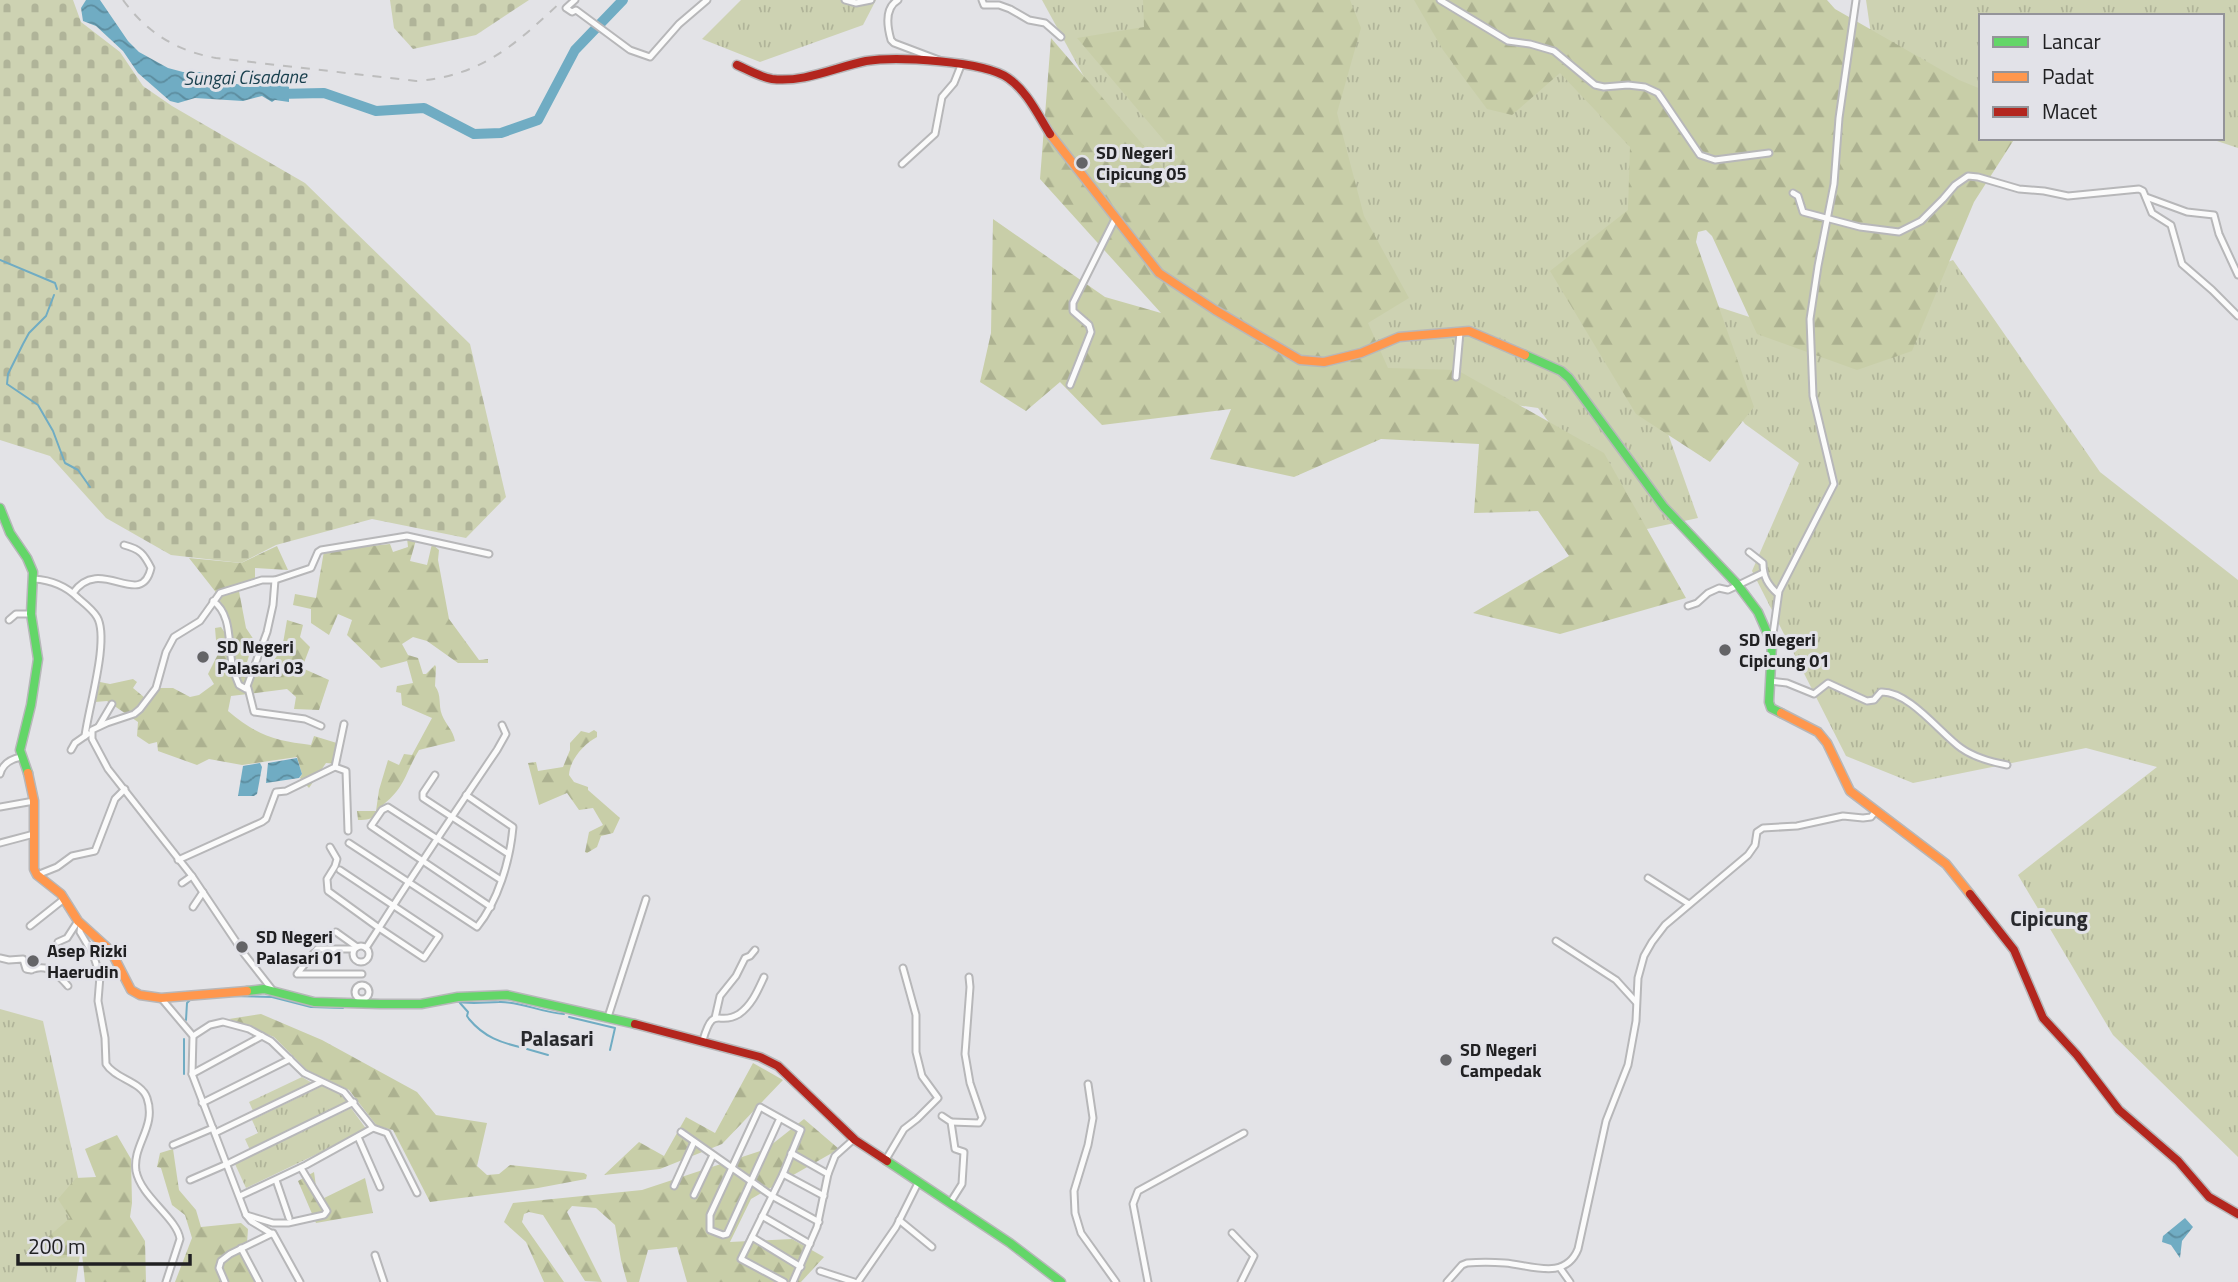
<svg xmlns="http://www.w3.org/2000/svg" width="2238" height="1282" font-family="'Titillium Web',sans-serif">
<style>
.grass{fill:url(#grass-tufts)}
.forest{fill:url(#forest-firs)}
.cemetery{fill:url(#cemetery-stones)}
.water{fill:url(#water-waves)}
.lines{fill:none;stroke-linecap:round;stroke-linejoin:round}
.stream{stroke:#70acc3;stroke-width:2}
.river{stroke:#70acc3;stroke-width:10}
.street-casing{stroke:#b7b7b9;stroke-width:9}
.fast-casing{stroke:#b7b7b9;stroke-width:11}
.slow-casing{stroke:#b7b7b9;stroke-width:11}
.jam-casing{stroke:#b7b7b9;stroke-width:11}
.street{stroke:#fbfbfb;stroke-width:5}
.fast{stroke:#63d668;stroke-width:8}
.slow{stroke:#ff974d;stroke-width:8}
.jam{stroke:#b3261e;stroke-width:8}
.rail{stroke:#bdbdbd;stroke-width:2;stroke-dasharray:9 9;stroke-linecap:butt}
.poi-dot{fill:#646467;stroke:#e2e2e8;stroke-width:2.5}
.labels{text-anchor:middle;stroke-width:6;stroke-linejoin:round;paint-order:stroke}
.poi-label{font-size:18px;font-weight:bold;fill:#202022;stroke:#e2e2e8;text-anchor:start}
.water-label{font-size:19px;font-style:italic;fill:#183f4d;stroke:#e2e2e8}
.quarter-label{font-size:21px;font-weight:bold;fill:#28292d;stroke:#e2e2e8}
</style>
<defs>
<pattern id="grass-tufts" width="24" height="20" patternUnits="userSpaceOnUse" patternTransform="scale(1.75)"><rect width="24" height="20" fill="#cdd2b2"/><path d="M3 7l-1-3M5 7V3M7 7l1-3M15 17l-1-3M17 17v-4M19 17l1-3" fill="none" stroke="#b0b499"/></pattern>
<pattern id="forest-firs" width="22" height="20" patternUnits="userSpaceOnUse" patternTransform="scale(1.75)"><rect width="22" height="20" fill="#c8cea8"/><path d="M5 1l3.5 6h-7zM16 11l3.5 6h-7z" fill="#acb190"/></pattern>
<pattern id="cemetery-stones" width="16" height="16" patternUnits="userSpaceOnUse" patternTransform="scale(1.75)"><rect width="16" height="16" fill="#cdd2b2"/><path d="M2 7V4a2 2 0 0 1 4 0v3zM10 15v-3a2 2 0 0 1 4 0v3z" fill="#b0b499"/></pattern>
<pattern id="water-waves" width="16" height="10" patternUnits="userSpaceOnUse" patternTransform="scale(1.75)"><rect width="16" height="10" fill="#70acc3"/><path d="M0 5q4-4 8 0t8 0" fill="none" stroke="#5c8c9e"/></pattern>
</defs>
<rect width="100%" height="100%" fill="#e3e3e7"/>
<!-- grass -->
<g class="grass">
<path d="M741 0H876L863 25 760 62 702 39Z"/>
<path d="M1042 0H1154L1195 162 1161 186 1083 75Z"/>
<path d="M1343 0H1443L1585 61 1653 190 1661 414 1698 518 1633 532 1538 408 1390 388 1337 323 1324 83Z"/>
<path d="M1866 0H2238V148L2208 138H2222V16H1981V108L1875 62Z"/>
<path d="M1953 260 2100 472 2238 580V1157L2113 1035 2018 875 2157 767 2086 748 1913 783 1846 756 1752 571 1799 463 1745 424 1639 281 1777 326Z"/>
<path d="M0 1009 43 1021 86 1213 76 1282H0Z"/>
<path d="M302 1077 314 1084 254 1113 249 1102Z"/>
<path d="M322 1086 340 1093 348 1104 250 1150 245 1139 258 1133 252 1120Z"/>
<path d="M351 1108 367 1130 246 1188 235 1164Z"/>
</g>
<!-- forest -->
<g class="forest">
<path d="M1143 0H1350L1361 28 1337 113 1364 216 1409 298 1368 323 1388 368 1457 370 1604 453 1686 598 1560 634 1473 613 1569 556 1538 511 1474 513 1479 444 1381 439 1294 477 1210 459 1231 409 1102 425 1060 382 1026 411 980 382 991 333 993 219 1105 297 1161 313 1040 179 1051 38 1163 168 1178 157 1077 38 1144 27Z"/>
<path d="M1414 0H1827L1835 9 1959 80 1981 89V138H2015L1974 202 1912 351 1857 370 1757 334 1712 236 1706 230 1698 232 1696 242 1754 407 1710 462 1636 414 1550 271 1628 210 1630 147 1560 73 1512 115 1487 109 1443 50Z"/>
<path d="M407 538 416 540 410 561 427 565 432 544 439 550 438 560 449 619 479 660 488 659V663H458L427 641 413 637 402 644 408 655 418 658 423 674H426L435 665 436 667 435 686C442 695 438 705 442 715 446 725 453 730 455 741L419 750C405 773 406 786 384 804 372 815 378 820 358 820L357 811H376L379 790 388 760 399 765 404 754 412 755 432 718 402 705 401 693 396 692 397 686 413 683 407 661 381 668 347 635 352 620 338 614 329 635 311 623V609L293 605 295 594 316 598 324 551 390 544 393 552 408 547Z"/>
<path d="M277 546 288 570 255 568V583L238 586 246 628 254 640 247 662 266 671 282 649 287 620 303 625 300 637 310 647 302 668 329 680 319 710 294 709 296 697 287 689 231 696 228 711C256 735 275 741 311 745L314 736 340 744 339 764 326 763 309 788 300 778 302 774 297 757 242 765 209 759 197 765 158 751 157 742 149 744 137 736 138 722 107 701 95 702 100 682 110 684 133 679 137 682 133 688 145 698 157 685 160 688H173L190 697 199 695 214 684 208 674 220 650 216 640 215 628 221 627 225 633 230 630 218 595 189 558 241 563Z"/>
<path d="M594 730 597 732V737C584 744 570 759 569 775L574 782 588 787V790L620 818 613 833 601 836 597 847 587 853 585 852 589 832 603 825 593 808 579 810 567 793 539 805 528 763 536 762 538 771 563 767 570 750V743L581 731 589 733Z"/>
<path d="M261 1014 322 1040 417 1092 436 1115 487 1123 477 1166 487 1175 499 1174 510 1165 584 1173 587 1175 586 1179 538 1188 430 1202 393 1130 377 1126 349 1090 307 1070 274 1037 229 1019Z"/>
<path d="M753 1063 783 1080 722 1144 660 1169 604 1175 639 1142 664 1156 686 1117 715 1133Z"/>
<path d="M804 1119 839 1149 751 1199 730 1242 792 1239 824 1257 801 1282H687L677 1247 648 1250 639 1282H627L621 1260 615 1225 596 1208 572 1206 567 1212 602 1282 585 1281 543 1215 529 1212 524 1214 522 1222 564 1282H544L526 1242 504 1222 513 1203 642 1190 766 1149Z"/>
<path d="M117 1135 131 1159 132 1203 130 1217 145 1241 146 1282H85L82 1254 58 1259 41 1243 70 1218 58 1199 76 1178 96 1177 85 1149Z"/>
<path d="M173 1149 179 1190 196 1210 201 1227 241 1223 248 1229 246 1257 259 1282H175L192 1238 185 1215 172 1205 161 1168 157 1167 160 1153Z"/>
<path d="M314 1172 318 1201 365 1178 373 1213 316 1223 298 1181Z"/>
</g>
<!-- cemetery -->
<g class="cemetery">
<path d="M0 0H73L81 22 120 52 143 86 172 106 305 183 470 344 506 497 466 538 372 519 276 545 241 563 171 555 106 518 50 456 0 440Z"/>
<path d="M390 0H529L476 35 413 49 394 28Z"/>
</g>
<!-- water -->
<g class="water">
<path d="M86 0H100L128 41 139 52 168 68 183 72H203L218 81 255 87 265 85 270 79 289 87V102L275 100 272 102 262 96 243 101 195 98 178 103 170 101 138 73 123 51 96 26 83 21 81 8Z"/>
<path d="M297 758 302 774 299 778 266 783 268 763Z"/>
<path d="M260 763 262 767 257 794 254 796H238L243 766Z"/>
<path d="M2185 1218 2193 1227 2182 1241 2180 1258 2171 1245 2162 1242 2163 1236Z"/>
</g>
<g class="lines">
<!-- stream -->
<g class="stream">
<path d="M0 260 55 283 57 289"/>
<path d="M54 295 46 316 29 333 23 344 8 374 7 384 38 405 53 431 65 463 78 470 90 487"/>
<path d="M231 996 272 997 311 1007 343 1008"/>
<path d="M455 1001C469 1005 485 1002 499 1002 520 1001 542 1013 564 1014"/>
<path d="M460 1003 468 1012 467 1016 469 1019C484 1037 501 1043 524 1048"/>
<path d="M569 1017 615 1028 610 1050"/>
<path d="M186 1020 187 1003 191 999"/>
<path d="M527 1049 548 1055"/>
<path d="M184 1074V1039"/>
</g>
<!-- river -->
<path class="river" d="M277 94 324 93 376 111 424 108 474 134 501 133 538 120 575 50 623 0"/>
<!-- street casing -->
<g class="street-casing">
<g id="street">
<path d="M575 0 566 8 572 12 576 10 630 50 650 57 679 24 707 0"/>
<path d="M845 0 856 3 871 0"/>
<path d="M898 0C884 8 887 26 891 40L894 43 939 60"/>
<path d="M982 0 984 5H999L1010 9 1029 20 1045 23 1061 37"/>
<path d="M1440 0 1508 41 1530 44 1554 51 1595 85 1604 87 1628 85 1645 87 1658 93 1700 155 1715 160 1769 153"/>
<path d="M902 164 935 134 942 97 954 83 962 63"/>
<path d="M1793 193 1798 196 1803 212 1860 227 1899 232 1921 221 1943 199 1955 185 1968 176 1978 177 2019 189 2044 191 2068 196 2139 189 2143 191 2152 213 2171 225 2182 264 2212 290 2238 316"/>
<path d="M2146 197 2187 212 2214 215 2219 234 2238 275"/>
<path d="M1456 377 1460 332"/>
<path d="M1070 385 1091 332 1089 325 1073 311V303L1115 219"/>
<path d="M1749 552 1763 563C1763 577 1768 585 1778 594"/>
<path d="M34 579C51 580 66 586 78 598 84 603 93 610 97 617 110 639 88 709 85 736"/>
<path d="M73 593C100 554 141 611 151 568 144 554 140 549 124 545"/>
<path d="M213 601C232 614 228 643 232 663 233 671 236 678 239 685L246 689 267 632 273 605 275 580"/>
<path d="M1688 606 1697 603 1708 593 1719 588 1728 590 1763 573"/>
<path d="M9 620 16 614H31"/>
<path d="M1772 641 1779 591 1834 484 1813 396 1810 319 1818 266 1834 184 1839 118 1856 0"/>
<path d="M1770 681 1787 683 1814 694 1828 683 1867 701 1874 700 1881 692C1909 691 1940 733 1961 748 1975 758 1991 762 2007 765"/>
<path d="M248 688 254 712 305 719 321 726"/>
<path d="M99 726 112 704"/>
<path d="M71 750 75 743 88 734"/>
<path d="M335 767 346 771 348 831"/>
<path d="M0 774C3 763 11 759 21 757"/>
<path d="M435 775 423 793V798L507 853"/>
<path d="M0 807 34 801"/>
<path d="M0 843 34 834"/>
<path d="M349 843 477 927C498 901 510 861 513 827L466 795"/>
<path d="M330 847 337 859 335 866 327 879 328 891 379 928 366 948"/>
<path d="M178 860 262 822 266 819 276 792 286 791 335 767 344 724"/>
<path d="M340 870 439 936 424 958 379 928C417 868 457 809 497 750L506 734 502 725"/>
<path d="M37 875 57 867 72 856 95 851 115 799 125 789"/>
<path d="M1648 878 1689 904"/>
<path d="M182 883 192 876"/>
<path d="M193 907 203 892"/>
<path d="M491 907 371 826 382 810 388 807 501 880"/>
<path d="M81 924 80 932 93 954 100 976 98 1001 105 1038 106 1064C115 1079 141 1081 147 1098 157 1127 132 1145 136 1171 141 1197 177 1218 180 1239L166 1282"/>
<path d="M30 926 64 899"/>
<path d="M336 932 357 947"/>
<path d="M1556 941 1616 980 1636 1002"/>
<path d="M58 942 67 938 78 921"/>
<circle cx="361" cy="954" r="8"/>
<path d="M354 949H317L297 974H362"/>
<path d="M0 958 9 960 23 959 26 969C37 971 27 970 38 968 51 966 60 977 68 986"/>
<circle cx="362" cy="992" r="7"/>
<path d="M274 992 245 955 192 876 108 769 92 739V730L107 723 134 714 140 709 156 688 166 652 174 637 200 621 220 593 262 580H275L311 568 318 552 321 550 407 536 489 554"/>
<path d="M161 998 193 1036 192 1074 246 1215 251 1221 274 1235 300 1282"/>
<path d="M608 1017 646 899"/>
<path d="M715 1018 720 996 736 976 745 958 750 956 755 950"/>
<path d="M193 1036 210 1025 223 1022 249 1029 271 1041 304 1073 344 1092 373 1128 387 1133 417 1193"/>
<path d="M703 1040C714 1003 718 1027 739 1014 752 1005 758 990 764 977"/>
<path d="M192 1074 262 1036"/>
<path d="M1088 1084 1093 1118 1088 1145 1074 1191 1075 1213 1081 1233 1116 1282"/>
<path d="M202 1103 290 1059"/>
<path d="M942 1116 951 1122 955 1149 964 1152 962 1184 950 1203"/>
<path d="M780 1118 727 1234 723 1235 710 1230V1215L760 1107 801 1130 783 1174 741 1259 784 1282"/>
<path d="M951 1122 979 1123 982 1118 970 1083 965 1054 970 987 969 977"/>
<path d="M681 1132 772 1196 819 1222"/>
<path d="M215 1133 321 1082"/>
<path d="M358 1137 380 1187"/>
<path d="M173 1145 213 1128"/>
<path d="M791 1153 828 1174"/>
<path d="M885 1161 904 1129 917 1119 938 1098 922 1076 916 1052V1015L903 968"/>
<path d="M783 1174 824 1196"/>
<path d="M190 1180 227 1164 354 1102"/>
<path d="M276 1180 289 1218"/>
<path d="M674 1186 694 1142"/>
<path d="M694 1195 713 1155"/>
<path d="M240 1196 306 1165 373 1128"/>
<path d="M246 1215 273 1223H288L324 1215 327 1211 301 1168"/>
<path d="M762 1216 810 1244"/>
<path d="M899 1220 932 1247"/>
<path d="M1232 1233 1254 1256 1241 1282"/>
<path d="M752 1237 801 1267"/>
<path d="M241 1248 259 1282"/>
<path d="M375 1255 384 1282"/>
<path d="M1560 1268 1570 1282"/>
<path d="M820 1271 854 1282"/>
<path d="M225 1282 219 1268 221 1261 230 1254 273 1233"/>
<path d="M793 1282 817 1227 828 1174 835 1156 854 1139"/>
<path d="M858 1282 896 1227 918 1183"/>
<path d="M1148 1282 1133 1204 1138 1191 1244 1133"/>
<path d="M1447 1282 1462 1265 1467 1263C1479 1262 1492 1262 1505 1263 1531 1265 1565 1281 1578 1249L1606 1121 1628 1065 1636 1021 1638 978 1644 956 1652 942 1665 925 1748 855 1755 845 1757 832 1763 828 1797 826 1843 816 1863 818 1871 817 1875 812"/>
</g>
</g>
<!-- fast casing -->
<g class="fast-casing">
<g id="fast">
<path d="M1525 355 1561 371 1569 378 1664 507 1737 584 1758 612 1772 644 1769 702 1771 708 1781 713"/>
<path d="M0 508 10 533 27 558 33 572 31 614 38 659 31 705 20 750 28 773"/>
<path d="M247 991 264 989 314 1002 380 1004H421L458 997 507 995 635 1024"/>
<path d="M887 1161 1010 1243 1061 1282"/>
</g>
</g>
<!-- slow casing -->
<g class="slow-casing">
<g id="slow">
<path d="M1050 134 1159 273 1215 310 1300 360 1324 362 1361 353 1399 337 1469 331 1525 355"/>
<path d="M1781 713 1818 732 1827 743 1850 791 1946 864 1970 894"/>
<path d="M28 773 34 801V869L37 875 61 894 78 921 111 951 131 990 140 995 161 998 247 991"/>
</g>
</g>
<!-- jam casing -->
<g class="jam-casing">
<g id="jam">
<path d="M737 65C748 70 760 77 772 79 804 83 836 67 866 61 896 56 984 61 1008 78 1027 91 1038 115 1050 134"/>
<path d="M1970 894 2014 950 2043 1018 2077 1055 2119 1110 2178 1161 2209 1197 2238 1214"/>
<path d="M635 1024 760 1057 778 1066 855 1140 887 1161"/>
</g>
</g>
<!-- street -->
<use href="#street" class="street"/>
<!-- fast -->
<use href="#fast" class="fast"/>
<!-- slow -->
<use href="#slow" class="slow"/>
<!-- jam -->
<use href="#jam" class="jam"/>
<!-- rail -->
<path class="rail" d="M123 0C147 33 177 51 216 58L416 81C483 76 517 43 563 0"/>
</g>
<!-- markers -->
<g class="poi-dot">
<circle cx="1082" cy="163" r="7"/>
<circle cx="1725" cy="650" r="7"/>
<circle cx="203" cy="657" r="7"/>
<circle cx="242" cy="947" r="7"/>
<circle cx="33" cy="961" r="7"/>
<circle cx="1446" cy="1060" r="7"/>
</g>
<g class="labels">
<!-- poi labels -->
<g class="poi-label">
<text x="1096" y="159">SD Negeri<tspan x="1096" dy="21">Cipicung 05</tspan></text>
<text x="1739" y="646">SD Negeri<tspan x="1739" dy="21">Cipicung 01</tspan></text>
<text x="217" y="653">SD Negeri<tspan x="217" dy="21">Palasari 03</tspan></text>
<text x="256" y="943">SD Negeri<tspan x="256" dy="21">Palasari 01</tspan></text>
<text x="47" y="957">Asep Rizki<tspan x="47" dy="21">Haerudin</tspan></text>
<text x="1460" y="1056">SD Negeri<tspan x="1460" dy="21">Campedak</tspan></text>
</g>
<!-- water labels -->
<g class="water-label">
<text transform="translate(245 77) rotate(-1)" y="7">Sungai Cisadane</text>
</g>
<!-- quarter labels -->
<g class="quarter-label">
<text x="2049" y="926">Cipicung</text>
<text x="557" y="1046">Palasari</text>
</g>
</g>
<!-- legend -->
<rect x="1979" y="14" width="245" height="126" fill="#e2e2e8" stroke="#949499" stroke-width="2"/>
<rect x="1993" y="37" width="35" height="10" fill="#63d668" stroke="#949499" stroke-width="2"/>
<text x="2042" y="49" font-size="21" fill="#202022">Lancar</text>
<rect x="1993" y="72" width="35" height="10" fill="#ff974d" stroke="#949499" stroke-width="2"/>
<text x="2042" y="84" font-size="21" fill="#202022">Padat</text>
<rect x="1993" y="107" width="35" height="10" fill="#b3261e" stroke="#949499" stroke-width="2"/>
<text x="2042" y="119" font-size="21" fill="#202022">Macet</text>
<!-- scale -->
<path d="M18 1254v10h172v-10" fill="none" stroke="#202022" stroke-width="3.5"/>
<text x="28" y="1254" font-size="21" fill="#202022" stroke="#e2e2e8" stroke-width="5" paint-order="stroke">200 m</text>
</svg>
